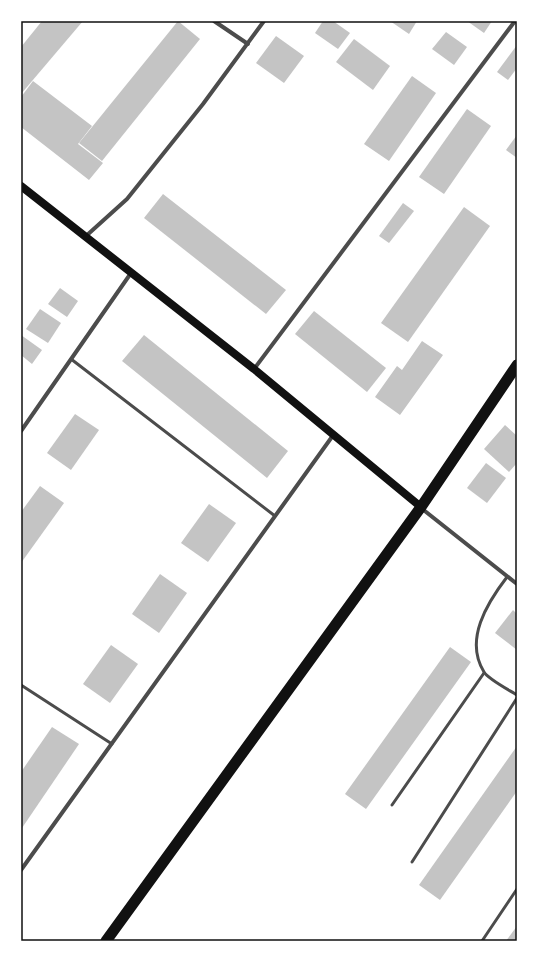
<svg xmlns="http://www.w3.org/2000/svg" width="538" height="962" font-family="'DM Sans',sans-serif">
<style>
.building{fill:#c4c4c4}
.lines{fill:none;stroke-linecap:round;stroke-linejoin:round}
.service{stroke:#4c4c4c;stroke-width:3}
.minor{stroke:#4c4c4c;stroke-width:4}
.secondary{stroke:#111;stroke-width:8}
.trunk{stroke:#111;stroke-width:11}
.neatline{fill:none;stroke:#111;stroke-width:1.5}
</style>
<rect width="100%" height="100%" fill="#fff"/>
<!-- building -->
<g class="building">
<path d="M42 21H83L21 94V47Z"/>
<path d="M178 21 200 39 102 161 79 143Z"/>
<path d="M323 21H333L350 33 338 49 315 33Z"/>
<path d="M390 21H417L409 34Z"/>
<path d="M467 21H492L484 33Z"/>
<path d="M446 32 467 47 454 65 432 49Z"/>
<path d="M276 36 304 56 284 83 256 63Z"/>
<path d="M354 39 390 66 373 90 336 62Z"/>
<path d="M517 45V68L508 80 497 72Z"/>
<path d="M412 76 436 93 389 161 364 144Z"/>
<path d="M33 81 92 126 78 144 103 163 89 180 21 127V97Z"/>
<path d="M467 109 491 126 444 194 419 177Z"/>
<path d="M517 135V158L506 150Z"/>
<path d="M163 194 286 290 266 314 144 218Z"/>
<path d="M403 203 414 211 389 243 379 236Z"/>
<path d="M464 207 490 226 408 342 381 323Z"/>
<path d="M60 288 78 301 67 317 48 304Z"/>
<path d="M40 309 61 323 48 343 26 329Z"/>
<path d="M314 311 386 368 367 392 295 334Z"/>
<path d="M21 335 42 350 32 364 21 355Z"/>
<path d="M144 335 288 451 267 478 122 361Z"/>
<path d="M422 341 443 355 400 415 375 397 397 366 402 370Z"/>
<path d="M75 414 99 430 71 470 47 453Z"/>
<path d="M505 425 517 436V463L509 472 484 449Z"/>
<path d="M486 463 506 478 487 503 467 488Z"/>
<path d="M40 486 64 503 21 563V512Z"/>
<path d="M209 504 236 523 208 562 181 543Z"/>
<path d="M160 574 187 593 159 633 132 614Z"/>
<path d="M513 610 517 614V650L495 633Z"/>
<path d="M111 645 138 664 110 703 83 684Z"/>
<path d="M450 647 471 662 366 809 345 794Z"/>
<path d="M52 727 79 744 22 828 21 772Z"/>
<path d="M517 746V791L440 900 419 885Z"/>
<path d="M517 926V941H506Z"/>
</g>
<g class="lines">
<!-- service -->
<g class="service">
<path d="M71 359 275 516"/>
<path d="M507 577C487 603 464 640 484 672 488 679 509 690 517 695"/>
<path d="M21 685 112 744"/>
<path d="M392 805 484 673"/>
<path d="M412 862 517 698"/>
<path d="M482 941 517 889"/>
</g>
<!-- minor -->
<g class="minor">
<path d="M214 21 248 44"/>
<path d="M86 236 127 199 203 104 264 21"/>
<path d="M254 369 515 21"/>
<path d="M21 431 131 273"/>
<path d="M421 508 517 584"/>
<path d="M21 870 334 434"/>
</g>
<!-- secondary -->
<path class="secondary" d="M21 186 254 369 421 507"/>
<!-- trunk -->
<path class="trunk" d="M106 941 421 507 517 365"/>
</g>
<!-- border -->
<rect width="538" height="962" fill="none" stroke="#ffffff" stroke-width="44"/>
<rect x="22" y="22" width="494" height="918" class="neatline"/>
</svg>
